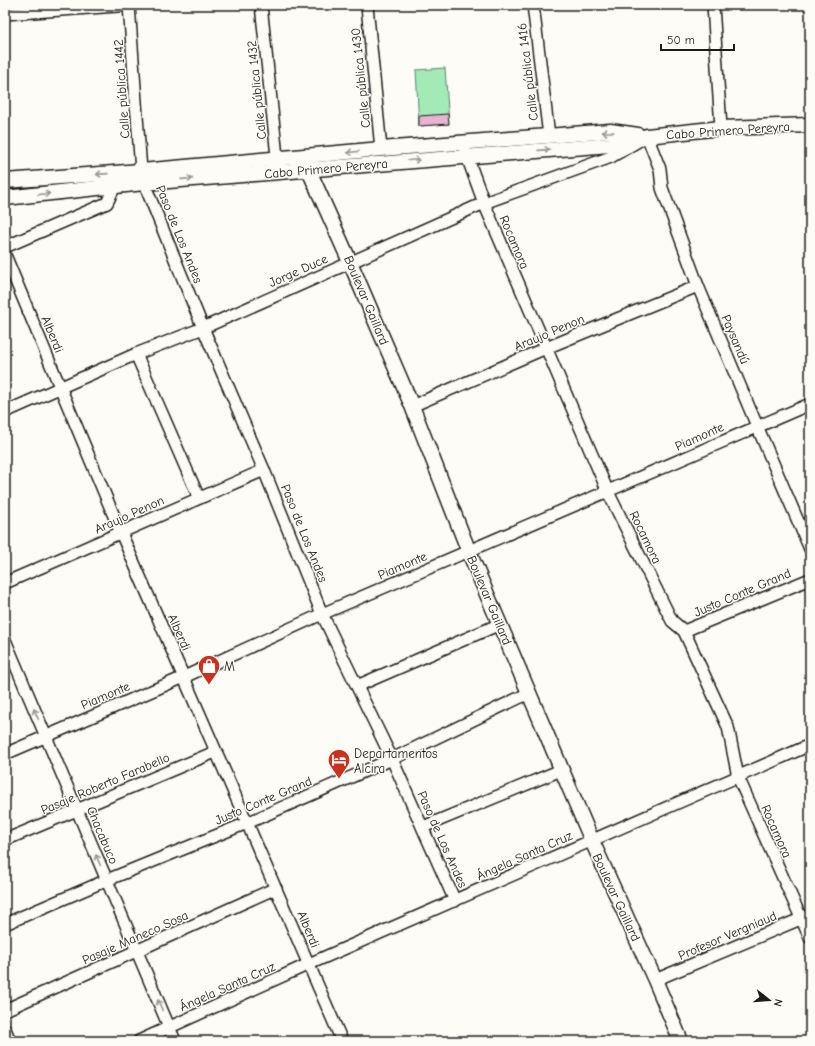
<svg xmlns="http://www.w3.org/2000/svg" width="815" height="1046" font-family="'Comic Neue',sans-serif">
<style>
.green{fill:#a3eab6;stroke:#608369}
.building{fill:#e8b4d1;stroke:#1c1c1c}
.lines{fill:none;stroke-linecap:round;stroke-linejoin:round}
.minor-casing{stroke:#1c1c1c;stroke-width:14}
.tertiary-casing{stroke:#1c1c1c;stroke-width:17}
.minor{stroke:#fdfcf7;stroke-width:11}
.tertiary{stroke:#fdfcf7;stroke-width:14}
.oneway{stroke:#989794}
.labels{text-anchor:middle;stroke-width:3;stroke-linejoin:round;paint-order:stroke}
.street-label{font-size:13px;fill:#1c1c1c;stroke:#fdfcf7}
.poi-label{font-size:13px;fill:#1c1c1c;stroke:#fdfcf7;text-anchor:start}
</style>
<rect width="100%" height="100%" fill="#fdfcf7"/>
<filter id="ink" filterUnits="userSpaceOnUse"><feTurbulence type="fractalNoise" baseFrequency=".025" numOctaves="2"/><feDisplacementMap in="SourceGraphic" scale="8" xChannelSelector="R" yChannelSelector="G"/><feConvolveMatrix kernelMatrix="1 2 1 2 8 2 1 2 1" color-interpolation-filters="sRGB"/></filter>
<g filter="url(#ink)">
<g class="green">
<path d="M445,68l4,56 -30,2 -3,-56z"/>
<path d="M133,177l1,5 -129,9v-5z"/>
</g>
<path class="building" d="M448,114l1,10 -30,2v-10z"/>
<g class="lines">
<g class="minor-casing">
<g id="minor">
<path d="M129,5l12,166 3,12 59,145 61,142 58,144 70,145 63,142"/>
<path d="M261,5l17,161"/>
<path d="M368,5l-1,1 14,143"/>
<path d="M533,5l16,131"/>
<path d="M713,5l8,123"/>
<path d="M5,14l127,-9"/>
<path d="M465,151l19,52 124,289 64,129 12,10 44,96 10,50 72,161"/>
<path d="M5,247l102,-44 8,-17"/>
<path d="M5,255l116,278 221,508"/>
<path d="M136,354l63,144"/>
<path d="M412,406l134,-58 152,-62"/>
<path d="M5,412l131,-58 67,-26 281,-125 127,-46 36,-21 13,33 2,19 36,98 59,140 53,123"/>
<path d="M5,583l259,-113"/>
<path d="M684,631l126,-52"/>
<path d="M5,640l170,401"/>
<path d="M357,686l143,-62"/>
<path d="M5,754l179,-77 138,-63 488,-210"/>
<path d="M423,827l138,-57"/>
<path d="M5,840l210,-88"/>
<path d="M5,924l102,-44 140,-57 145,-64 137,-66"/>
<path d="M655,980l155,-65"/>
<path d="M5,1010l271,-122"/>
<path d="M5,1029l5,12"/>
<path d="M139,1041l170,-77 501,-219"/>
</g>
</g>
<g class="tertiary-casing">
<g id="tertiary">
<path d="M303,157l47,105 62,144 57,146 123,289 63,139 26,61"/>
<path d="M5,181l136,-10 240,-22 229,-18 28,4"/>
<path d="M5,198l139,-15 466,-38 37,-9 74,-8 89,-3"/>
</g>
</g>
<use href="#minor" class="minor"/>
<use href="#tertiary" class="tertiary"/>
</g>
<defs><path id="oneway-shaft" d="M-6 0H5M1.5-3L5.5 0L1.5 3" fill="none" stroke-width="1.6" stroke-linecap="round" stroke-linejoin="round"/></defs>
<g class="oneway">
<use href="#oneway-shaft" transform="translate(608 132) rotate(180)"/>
<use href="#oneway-shaft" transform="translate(544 150) rotate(-4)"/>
<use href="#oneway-shaft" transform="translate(353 152) rotate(174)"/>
<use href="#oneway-shaft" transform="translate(414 160) rotate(-5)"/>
<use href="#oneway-shaft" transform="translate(102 174) rotate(176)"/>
<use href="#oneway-shaft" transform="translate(187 179) rotate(-4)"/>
<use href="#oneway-shaft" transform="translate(44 194) rotate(-6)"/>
<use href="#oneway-shaft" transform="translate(36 714) rotate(-113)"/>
<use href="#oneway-shaft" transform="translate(98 860) rotate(-113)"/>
<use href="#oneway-shaft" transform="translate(160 1005) rotate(-113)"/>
</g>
</g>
<defs>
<g id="shop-pin" transform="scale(1.15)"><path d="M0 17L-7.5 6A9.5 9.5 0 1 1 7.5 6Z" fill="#c8321e" stroke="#fdfcf7"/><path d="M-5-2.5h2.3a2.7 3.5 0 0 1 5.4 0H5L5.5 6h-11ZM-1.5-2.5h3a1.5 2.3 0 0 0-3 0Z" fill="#fff"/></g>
<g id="hotel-pin" transform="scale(1.15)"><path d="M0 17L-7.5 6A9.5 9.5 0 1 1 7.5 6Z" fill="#c8321e" stroke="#fdfcf7"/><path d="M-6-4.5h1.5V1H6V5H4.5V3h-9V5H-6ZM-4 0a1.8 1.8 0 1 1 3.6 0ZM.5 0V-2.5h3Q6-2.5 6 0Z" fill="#fff"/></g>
</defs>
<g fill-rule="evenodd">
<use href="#shop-pin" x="209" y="666"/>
<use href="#hotel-pin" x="339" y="760"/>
</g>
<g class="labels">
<g class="street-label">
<text transform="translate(527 72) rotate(-97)" y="5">Calle pública 1416</text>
<text transform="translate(360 78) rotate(-96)" y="5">Calle pública 1430</text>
<text transform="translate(121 89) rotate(-94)" y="5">Calle pública 1442</text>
<text transform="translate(256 90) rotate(-96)" y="5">Calle pública 1432</text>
<text transform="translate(728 130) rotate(-4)" y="5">Cabo Primero Pereyra</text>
<text transform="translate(326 168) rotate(-5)" y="5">Cabo Primero Pereyra</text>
<text transform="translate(180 234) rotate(68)" y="5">Paso de Los Andes</text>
<text transform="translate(515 242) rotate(67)" y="5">Rocamora</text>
<text transform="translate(298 270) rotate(-24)" y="5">Jorge Duce</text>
<text transform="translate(367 300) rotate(67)" y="5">Boulevar Gaillard</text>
<text transform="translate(549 332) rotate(-23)" y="5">Araujo Penon</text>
<text transform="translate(53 334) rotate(67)" y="5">Alberdi</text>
<text transform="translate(736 339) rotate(67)" y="5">Paysandú</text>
<text transform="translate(699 436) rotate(-24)" y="5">Piamonte</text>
<text transform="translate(129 514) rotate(-24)" y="5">Araujo Penon</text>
<text transform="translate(305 533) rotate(68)" y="5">Paso de Los Andes</text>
<text transform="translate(646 537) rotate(64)" y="5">Rocamora</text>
<text transform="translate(402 565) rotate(-23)" y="5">Piamonte</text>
<text transform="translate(742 592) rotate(-23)" y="5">Justo Conte Grand</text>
<text transform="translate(490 600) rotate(67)" y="5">Boulevar Gaillard</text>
<text transform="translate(180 632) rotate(66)" y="5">Alberdi</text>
<text transform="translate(105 695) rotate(-23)" y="5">Piamonte</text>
<text transform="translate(105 783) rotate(-23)" y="5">Pasaje Roberto Farabello</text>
<text transform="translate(263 800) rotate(-23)" y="5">Justo Conte Grand</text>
<text transform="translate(777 831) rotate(66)" y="5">Rocamora</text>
<text transform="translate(103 835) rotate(67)" y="5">Chacabuco</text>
<text transform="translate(443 839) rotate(66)" y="5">Paso de Los Andes</text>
<text transform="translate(524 855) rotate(-24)" y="5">Ángela Santa Cruz</text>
<text transform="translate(617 897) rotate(65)" y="5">Boulevar Gaillard</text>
<text transform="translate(309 929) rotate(67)" y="5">Alberdi</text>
<text transform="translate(727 935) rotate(-23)" y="5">Profesor Vergniaud</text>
<text transform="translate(135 937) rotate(-24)" y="5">Pasaje Maneco Sosa</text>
<text transform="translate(227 986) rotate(-24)" y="5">Ángela Santa Cruz</text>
</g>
<g class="poi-label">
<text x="224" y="671">M</text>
<text x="354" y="758">Departamentos<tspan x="354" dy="15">Alcira</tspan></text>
</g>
</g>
<rect width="815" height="1046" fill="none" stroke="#fdfcf7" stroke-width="20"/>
<rect x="10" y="10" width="795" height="1026" fill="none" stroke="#1c1c1c" stroke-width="1.5" filter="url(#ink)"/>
<g transform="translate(769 1000) rotate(107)" stroke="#fdfcf7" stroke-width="3" paint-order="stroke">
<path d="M0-3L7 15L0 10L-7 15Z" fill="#1c1c1c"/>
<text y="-6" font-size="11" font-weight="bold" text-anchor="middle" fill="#1c1c1c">N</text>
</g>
<path d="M661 44v6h73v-6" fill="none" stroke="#1c1c1c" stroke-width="2"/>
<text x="667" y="44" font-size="12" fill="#1c1c1c" stroke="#fdfcf7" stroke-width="3" paint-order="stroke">50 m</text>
</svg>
